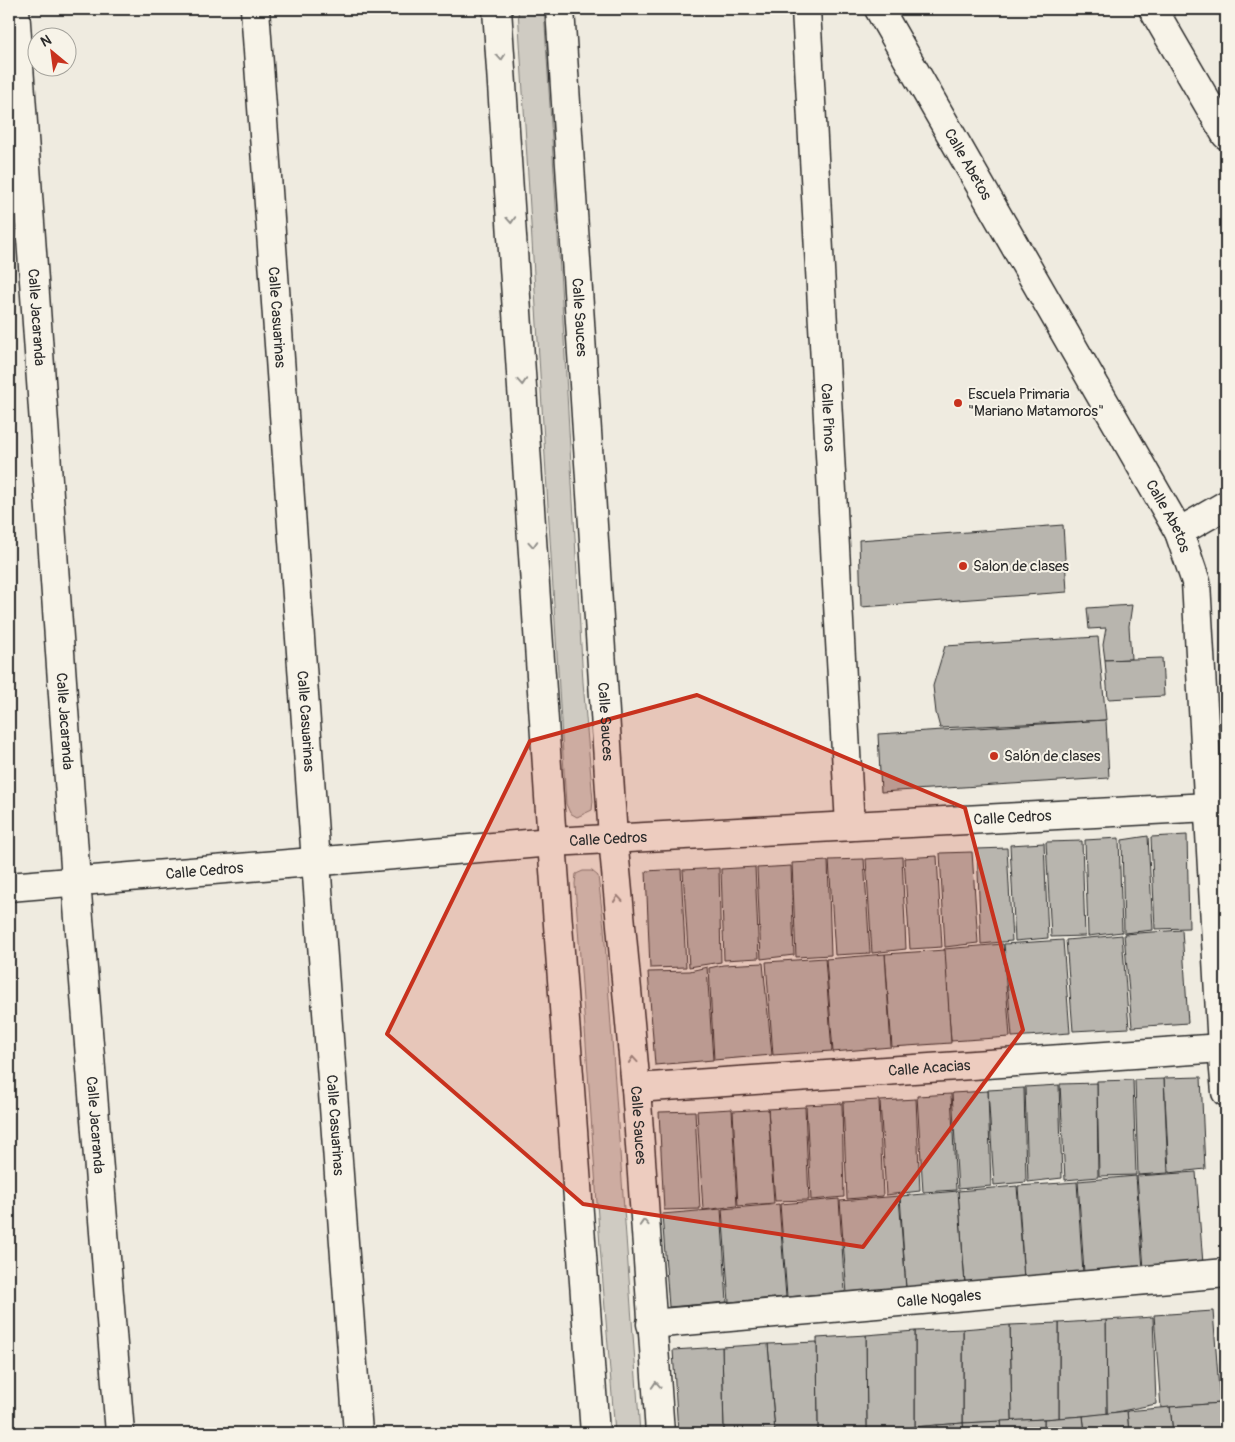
<svg xmlns="http://www.w3.org/2000/svg" width="1235" height="1442" font-family="Pangolin,sans-serif">
<style>
.green{fill:#cfcbc2;stroke:#7d7b76}
.building{fill:#b8b5ae;stroke:#2b2b2b}
.lines{fill:none;stroke-linecap:round;stroke-linejoin:round}
.minor-casing{stroke:#2b2b2b;stroke-width:31}
.minor{stroke:#f7f3e8;stroke-width:28}
.oneway{stroke:#918f8a}
.marked{fill:#c8321e;fill-opacity:0.2;stroke:#c8321e;stroke-width:4;stroke-linejoin:round}
.poi-dot{fill:#c8321e;stroke:#f7f3e8;stroke-width:2}
.labels{text-anchor:middle;stroke-width:4;stroke-linejoin:round;paint-order:stroke}
.street-label{font-size:15px;fill:#2b2b2b;stroke:#f7f3e8}
.poi-label{font-size:15px;fill:#2b2b2b;stroke:#f7f3e8;text-anchor:start}
</style>
<rect width="100%" height="100%" fill="#efebe0"/>
<filter id="ink" filterUnits="userSpaceOnUse"><feTurbulence type="fractalNoise" baseFrequency=".02" numOctaves="2"/><feDisplacementMap in="SourceGraphic" scale="10" xChannelSelector="R" yChannelSelector="G"/><feConvolveMatrix kernelMatrix="1 2 1 2 8 2 1 2 1" color-interpolation-filters="sRGB"/></filter>
<g filter="url(#ink)">
<g class="green">
<path d="M518,9h26l18,294 21,379 10,119 -1,9 -15,7 -7,-4 -4,-9z"/>
<path d="M583,871h9l6,5 6,52 36,505h-25l-15,-187 -25,-362 1,-10z"/>
</g>
<g class="building">
<path d="M1063,525l4,67 -206,15 -2,-67z"/>
<path d="M1132,605l-3,21 2,33 -26,1 -2,-15 3,-17 -17,1 -2,-21z"/>
<path d="M1098,637l8,83 -166,8 -4,-15 -3,-27 12,-40z"/>
<path d="M1162,658l2,38 -56,3 -3,-39z"/>
<path d="M1106,720l3,58 -228,14 -3,-58z"/>
<path d="M1187,835l2,93 -34,1 -4,-92z"/>
<path d="M1148,836l5,94 -29,3 -2,-93z"/>
<path d="M1119,838l3,94 -34,4 -3,-96z"/>
<path d="M1082,841l3,95 -34,1 -5,-95z"/>
<path d="M1044,843l4,95 -33,3 -5,-96z"/>
<path d="M1007,848l5,93 -31,3 -4,-95z"/>
<path d="M972,852l6,91 -33,4 -5,-94z"/>
<path d="M937,856l5,91 -32,2 -6,-91z"/>
<path d="M902,857l4,92 -34,4 -6,-94z"/>
<path d="M864,859l6,94 -35,2 -6,-95z"/>
<path d="M828,861l3,94 -35,2 -4,-94z"/>
<path d="M791,866l3,89 -33,4 -4,-91z"/>
<path d="M755,867l4,91 -35,2 -3,-91z"/>
<path d="M719,868l2,94 -32,5 -6,-97z"/>
<path d="M681,869l5,98 -36,1 -4,-97z"/>
<path d="M1182,930l6,93 -56,4 -8,-93z"/>
<path d="M1122,935l7,93 -56,3 -7,-91z"/>
<path d="M1063,940l7,93 -58,4 -8,-93z"/>
<path d="M1003,944l7,93 -59,4 -7,-92z"/>
<path d="M945,950l6,93 -59,4 -7,-93z"/>
<path d="M885,954l6,93 -58,5 -7,-93z"/>
<path d="M825,958l7,93 -59,4 -7,-93z"/>
<path d="M763,963l9,92 -58,5 -5,-92 14,-3z"/>
<path d="M707,967l6,93 -58,5 -7,-93 42,-1z"/>
<path d="M1201,1077l4,92 -36,4 -5,-95z"/>
<path d="M1164,1079l4,94 -30,2 -3,-95z"/>
<path d="M1133,1080l3,95 -37,1 -2,-95z"/>
<path d="M1097,1083l1,94 -33,3 -5,-96z"/>
<path d="M1059,1085l3,93 -34,4 -3,-95z"/>
<path d="M1024,1088l2,94 -32,3 -6,-95z"/>
<path d="M988,1091l3,95 -33,3 -6,-96z"/>
<path d="M951,1094l5,96 -33,2 -6,-96z"/>
<path d="M916,1099l4,92 -34,4 -6,-94z"/>
<path d="M879,1100l4,96 -36,3 -4,-97z"/>
<path d="M842,1103l2,94 -33,3 -5,-95z"/>
<path d="M805,1107l4,93 -34,1 -7,-92z"/>
<path d="M732,1109l5,97 -34,4 -6,-99z"/>
<path d="M768,1109l6,94 -36,3 -5,-95z"/>
<path d="M695,1111l5,98 -36,1 -5,-98z"/>
<path d="M1196,1172l7,92 -59,5 -7,-93z"/>
<path d="M1136,1176l7,93 -59,4 -6,-92z"/>
<path d="M1077,1182l6,92 -59,5 -6,-93z"/>
<path d="M1017,1186l7,93 -59,4 -7,-92z"/>
<path d="M958,1191l7,94 -59,4 -6,-93z"/>
<path d="M899,1196l7,93 -59,5 -7,-93z"/>
<path d="M839,1199l6,93 -58,5 -7,-93z"/>
<path d="M779,1204l7,93 -57,5 -7,-93z"/>
<path d="M721,1209l6,93 -58,5 -7,-93z"/>
<path d="M1213,1311l7,92 -59,5 -7,-93z"/>
<path d="M1153,1317l3,87 -49,10 -1,-94z"/>
<path d="M1106,1320l1,94 -48,4v-95z"/>
<path d="M1059,1323v95l-47,3 -2,-96z"/>
<path d="M1010,1325l2,96 -49,2v-94z"/>
<path d="M963,1329v94l-48,4v-96z"/>
<path d="M915,1331v96l-48,5 -1,-97z"/>
<path d="M866,1335l1,97 -10,1h-39l-1,-95z"/>
<path d="M817,1342l1,91h-43l-7,-89z"/>
<path d="M768,1344l7,89h-51l-2,-86z"/>
<path d="M722,1347l2,86h-46l-5,-83z"/>
<path d="M1220,1403l1,30h-48l-3,-26z"/>
<path d="M1170,1407l3,26h-44l-2,-22z"/>
<path d="M1127,1411l2,22h-44l-2,-17z"/>
<path d="M1083,1416l2,17h-41v-14z"/>
<path d="M1044,1419v14h-42l-1,-12z"/>
<path d="M1001,1421l1,12h-38l-1,-10z"/>
<path d="M963,1423l1,10h-27v-8z"/>
<path d="M937,1425v8h-55v-3z"/>
<path d="M882,1430v3h-25l10,-1z"/>
</g>
<g class="lines">
<g class="minor-casing">
<g id="minor">
<path id="s1" d="M15,9l61,872 44,552"/>
<path id="s2" d="M255,9l61,853 42,571"/>
<path d="M497,9l55,833 43,591"/>
<path id="s3" d="M560,9l53,829 23,250 24,345"/>
<path id="s4" d="M806,9l44,817"/>
<path id="s5" d="M879,9l300,523 17,50 26,466 4,44"/>
<path d="M1153,9l73,126"/>
<path d="M1179,532l47,-27"/>
<path id="s6" d="M9,887l543,-45 657,-35"/>
<path id="s7" d="M636,1088l586,-40"/>
<path id="s8" d="M651,1324l575,-51"/>
</g>
</g>
<use href="#minor" class="minor"/>
</g>
<defs><path id="oneway-chevron" d="M-2-3.5L2.5 0L-2 3.5" fill="none" stroke-width="1.6" stroke-linecap="round" stroke-linejoin="round" transform="scale(1.25)"/></defs>
<g class="oneway">
<use href="#oneway-chevron" transform="translate(501 57) rotate(86)"/>
<use href="#oneway-chevron" transform="translate(511 220) rotate(86)"/>
<use href="#oneway-chevron" transform="translate(522 382) rotate(86)"/>
<use href="#oneway-chevron" transform="translate(533 544) rotate(86)"/>
<use href="#oneway-chevron" transform="translate(618 899) rotate(-95)"/>
<use href="#oneway-chevron" transform="translate(633 1060) rotate(-95)"/>
<use href="#oneway-chevron" transform="translate(644 1223) rotate(-94)"/>
<use href="#oneway-chevron" transform="translate(656 1385) rotate(-94)"/>
</g>
</g>
<path class="marked" d="M697,695l268,113 58,222 -160,217 -280,-43 -196,-170 143,-293z"/>
<g class="poi-dot">
<circle cx="958" cy="403" r="5"/>
<circle cx="963" cy="566" r="5"/>
<circle cx="994" cy="756" r="5"/>
</g>
<g class="labels">
<g class="street-label">
<text dy="5" stroke="none"><textPath href="#s5" startOffset="179">Calle Abetos</textPath></text>
<text dy="5" stroke="none"><textPath href="#s1" startOffset="309">Calle Jacaranda</textPath></text>
<text dy="5" stroke="none"><textPath href="#s2" startOffset="309">Calle Casuarinas</textPath></text>
<text dy="5" stroke="none"><textPath href="#s3" startOffset="309">Calle Sauces</textPath></text>
<text dy="5" stroke="none"><textPath href="#s4" startOffset="409">Calle Pinos</textPath></text>
<text dy="5" stroke="none"><textPath href="#s5" startOffset="584">Calle Abetos</textPath></text>
<text dy="5" stroke="none"><textPath href="#s1" startOffset="714">Calle Jacaranda</textPath></text>
<text dy="5" stroke="none"><textPath href="#s2" startOffset="714">Calle Casuarinas</textPath></text>
<text dy="5" stroke="none"><textPath href="#s3" startOffset="714">Calle Sauces</textPath></text>
<text dy="5" stroke="none"><textPath href="#s6" startOffset="1006">Calle Cedros</textPath></text>
<text dy="5" stroke="none"><textPath href="#s6" startOffset="601">Calle Cedros</textPath></text>
<text dy="5" stroke="none"><textPath href="#s6" startOffset="196">Calle Cedros</textPath></text>
<text dy="5" stroke="none"><textPath href="#s7" startOffset="294">Calle Acacias</textPath></text>
<text dy="5" stroke="none"><textPath href="#s1" startOffset="1119">Calle Jacaranda</textPath></text>
<text dy="5" stroke="none"><textPath href="#s2" startOffset="1119">Calle Casuarinas</textPath></text>
<text dy="5" stroke="none"><textPath href="#s3" startOffset="1119">Calle Sauces</textPath></text>
<text dy="5" stroke="none"><textPath href="#s8" startOffset="289">Calle Nogales</textPath></text>
</g>
<g class="poi-label">
<text x="968" y="399">Escuela Primaria<tspan x="968" dy="17">"Mariano Matamoros"</tspan></text>
<text x="973" y="571">Salon de clases</text>
<text x="1004" y="761">Salón de clases</text>
</g>
</g>
<rect width="1235" height="1442" fill="none" stroke="#f7f3e8" stroke-width="30"/>
<rect x="15" y="15" width="1205" height="1412" fill="none" stroke="#2b2b2b" stroke-width="2" filter="url(#ink)"/>
<g transform="translate(52 52) rotate(331)"><circle r="24" fill="#f7f3e8" stroke="#a5a39c"/>
<path d="M0-4L9 19L0 12L-9 19Z" fill="#c8321e"/>
<text y="-8" font-size="14" font-weight="bold" text-anchor="middle" fill="#2b2b2b">N</text>
</g>
</svg>
